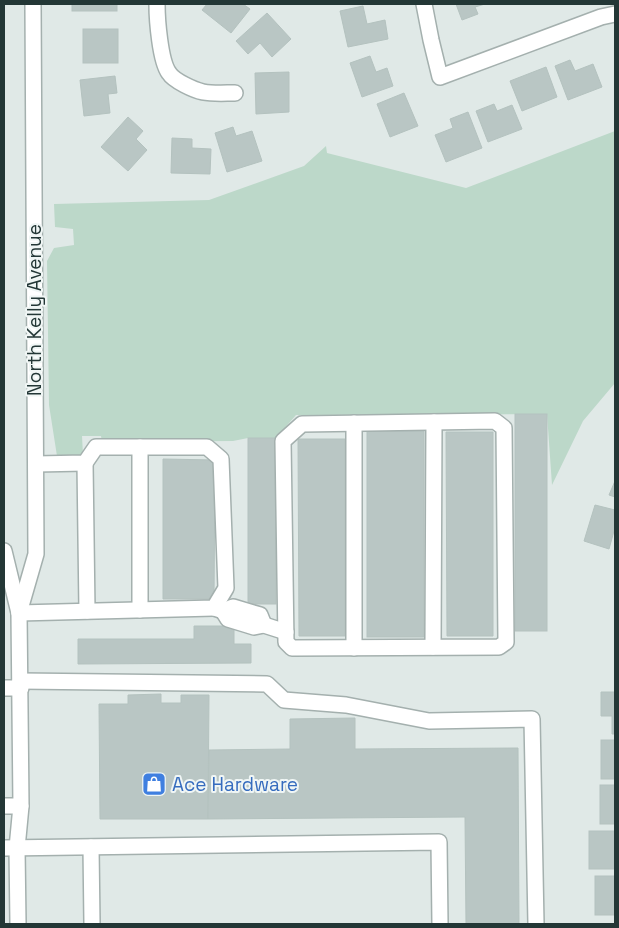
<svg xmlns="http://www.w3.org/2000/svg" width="619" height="928" font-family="'Space Grotesk',sans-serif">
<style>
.green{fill:#bcd8c9}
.building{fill:#b9c6c4;stroke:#b4c2bf}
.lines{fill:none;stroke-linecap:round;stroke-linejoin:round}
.minor-casing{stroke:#a4b0ae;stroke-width:18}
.minor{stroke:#fff;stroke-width:15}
.labels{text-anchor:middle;stroke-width:4;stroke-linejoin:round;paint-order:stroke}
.street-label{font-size:19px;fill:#233736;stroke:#f0f6f5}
.shop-label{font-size:19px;fill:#366cbe;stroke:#f0f6f5;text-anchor:start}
</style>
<rect width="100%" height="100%" fill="#e0e9e7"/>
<path class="green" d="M615,131v252l-32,38 -31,64 -5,-71 -251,1 -20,23h-28l-15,3 -131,1 -1,-6h-19l1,19 -10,2 -16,-1 -8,-51 -2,-144 7,-13 20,-3 -1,-16 -18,-2 -1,-23 155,-4 95,-34 22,-20 1,7 139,35z"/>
<g class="building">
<rect x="72" y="4" width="45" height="7"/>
<path d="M207,4h36l7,5 -19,24 -29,-23z"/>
<path d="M456,4h29l-10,3 3,7 -16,6z"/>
<path d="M363,6l4,18 18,-4 3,19 -40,8 -8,-36z"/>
<path d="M267,13l24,26 -19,18 -12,-14 -12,11 -12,-13z"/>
<rect x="83" y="29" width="35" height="34"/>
<path d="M370,56l6,16 11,-4 6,18 -31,11 -12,-34z"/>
<path d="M570,60l5,11 18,-7 9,23 -34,13 -13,-34z"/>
<path d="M546,67l11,30 -35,14 -12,-30z"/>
<path d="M289,72v40l-33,2 -1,-41z"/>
<path d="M115,76l2,17 -9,1 2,19 -26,3 -4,-36z"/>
<path d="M404,93l14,33 -28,11 -13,-33z"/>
<path d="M494,104l3,7 15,-6 10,24 -34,13 -12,-31z"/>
<path d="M468,112l14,36 -36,14 -11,-27 18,-7 -3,-9z"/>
<path d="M128,117l15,14 -7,8 11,11 -19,21 -27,-24z"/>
<path d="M233,127l3,9 16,-5 10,30 -35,11 -12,-39z"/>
<path d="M172,138l20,1v9l19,1 -1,25 -39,-1z"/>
<rect x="515" y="414" width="32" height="217"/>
<rect x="367" y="431" width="57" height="206"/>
<path d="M446,432h47v204h-46z"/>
<rect x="248" y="438" width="28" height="166"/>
<path d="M298,439h47v197h-46z"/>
<path d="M163,459l52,1 -1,139h-51z"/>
<path d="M615,481v16l-6,-2z"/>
<path d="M595,505l20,5v22l-1,-1 -5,18 -25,-8z"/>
<path d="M194,626h40v18h17v19l-173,1v-25h116z"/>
<path d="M601,692h14v42h-3v-18h-11z"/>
<path d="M161,694v9h20v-8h28l-1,124h-108l-1,-115h29v-9z"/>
<path d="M355,718v31l163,-1 1,176h-53l-1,-107 -257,2 1,-69 81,-1v-30z"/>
<rect x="601" y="740" width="14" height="39"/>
<rect x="600" y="785" width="15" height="39"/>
<rect x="589" y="831" width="26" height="38"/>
<rect x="595" y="876" width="20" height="39"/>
</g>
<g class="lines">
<g class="minor-casing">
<g id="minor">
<path d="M157,4c0,15 3,57 12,69 5,8 25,17 34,19 10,2 22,1 32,1"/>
<path d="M424,4l7,36 9,37 161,-60 14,-3"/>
<path d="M495,421l9,7 2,214 -7,5 -207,1 -6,-6 -3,-201 19,-17z"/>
<path d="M354,423v225"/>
<path d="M140,447v163"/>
<path d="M85,463l2,148"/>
<path d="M4,551l15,62 2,193 -4,42 1,76"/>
<path d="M214,608l9,3 10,-4 27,8 4,10"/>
<path d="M223,611l5,8 26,8 10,-2 22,7"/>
<path d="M19,613l17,-59 -3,-550"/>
<path d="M19,613l195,-5 12,-20 -5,-129 -14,-12h-111l-11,16 -49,1"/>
<path d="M433,647l1,-225"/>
<path d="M20,681l247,3 17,16 62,5 83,16 103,-2 4,205"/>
<path d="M4,688h17"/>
<path d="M4,806h17"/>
<path d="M91,847l1,77"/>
<path d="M4,848l435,-6 1,82"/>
</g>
</g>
<use href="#minor" class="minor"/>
</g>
<defs>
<g id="shop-square" transform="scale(1.25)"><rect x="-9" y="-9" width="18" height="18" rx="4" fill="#3f7fe0" stroke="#f0f6f5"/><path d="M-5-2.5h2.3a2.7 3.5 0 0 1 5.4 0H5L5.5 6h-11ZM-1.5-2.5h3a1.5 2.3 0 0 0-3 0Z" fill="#fff"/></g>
</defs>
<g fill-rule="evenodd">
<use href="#shop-square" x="154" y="784"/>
</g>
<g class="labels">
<g class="street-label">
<text transform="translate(34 310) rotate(-90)" y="7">North Kelly Avenue</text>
</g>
<g class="shop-label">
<text x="172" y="791">Ace Hardware</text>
</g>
</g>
<rect width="619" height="928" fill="none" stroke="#233736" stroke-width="10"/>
</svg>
